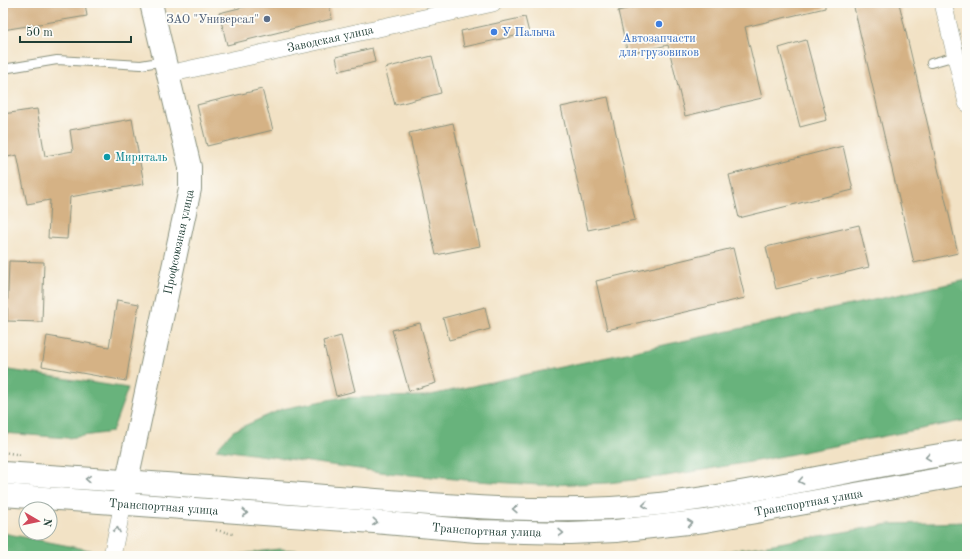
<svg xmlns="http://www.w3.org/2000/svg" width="970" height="559" font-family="'Old Standard TT',serif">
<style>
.forest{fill:#68b37c;stroke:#447858}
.building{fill:#d5b285}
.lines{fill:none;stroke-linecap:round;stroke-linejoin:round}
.lane-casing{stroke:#88907c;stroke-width:10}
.street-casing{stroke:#88907c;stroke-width:18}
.secondary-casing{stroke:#88907c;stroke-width:24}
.path{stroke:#88907c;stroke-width:2.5;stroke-dasharray:1 3;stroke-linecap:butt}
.lane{stroke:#fff;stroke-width:8}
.street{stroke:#fff;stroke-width:17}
.secondary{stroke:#fff;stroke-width:22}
.oneway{stroke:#8f9e9a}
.service-dot{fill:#5c6f8a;stroke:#fdfcf7;stroke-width:1.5}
.shop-dot{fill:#3f7fe0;stroke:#fdfcf7;stroke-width:1.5}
.culture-dot{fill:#0f9aa8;stroke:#fdfcf7;stroke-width:1.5}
.labels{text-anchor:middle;stroke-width:3.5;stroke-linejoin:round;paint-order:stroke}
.service-label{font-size:12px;fill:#4e5e75;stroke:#fdfcf7;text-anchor:end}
.shop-label{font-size:12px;fill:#366cbe;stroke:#fdfcf7;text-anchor:start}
.street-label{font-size:12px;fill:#1f3d34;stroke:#fdfcf7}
.culture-label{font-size:12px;fill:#0d838f;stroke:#fdfcf7;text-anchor:start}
</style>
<rect width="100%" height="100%" fill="#fdfcf7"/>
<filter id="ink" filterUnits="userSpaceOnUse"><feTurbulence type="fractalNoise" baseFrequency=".025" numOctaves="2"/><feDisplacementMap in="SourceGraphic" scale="8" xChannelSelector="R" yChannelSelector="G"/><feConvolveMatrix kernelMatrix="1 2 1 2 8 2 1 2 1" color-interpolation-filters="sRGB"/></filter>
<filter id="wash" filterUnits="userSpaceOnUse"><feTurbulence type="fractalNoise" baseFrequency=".012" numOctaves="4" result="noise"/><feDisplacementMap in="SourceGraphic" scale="16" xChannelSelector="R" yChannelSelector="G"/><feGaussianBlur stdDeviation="0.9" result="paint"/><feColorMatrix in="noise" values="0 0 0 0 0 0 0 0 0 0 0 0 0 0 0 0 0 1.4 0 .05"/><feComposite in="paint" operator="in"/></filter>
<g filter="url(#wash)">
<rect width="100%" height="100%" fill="#f2e2c5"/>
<g class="forest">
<path d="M967,280v140l-205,40 -96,16 -58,7 -68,2 -63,-4 -89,-8 -172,-24 17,-18 49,-22 56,-11 88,-2z"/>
<path d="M3,369l125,19 -16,44 -44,6 -65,-5z"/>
<path d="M967,522v34h-276l65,-9 134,-23z"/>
<path d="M3,533l97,19 -1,4h-96z"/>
<path d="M279,549l97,7h-149z"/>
</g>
<g id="blocks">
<g class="building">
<path d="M3,3h82l2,13 -84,14z"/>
<path d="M260,3h69l3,16 -105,26 -8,-32z"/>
<path d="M651,3h174v5l-80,19 17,71 -77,18 -17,-71 -40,9 -10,-43z"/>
<path d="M853,3h46l59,250 -44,10z"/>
<path d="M525,17l4,16 -65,14 -3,-16z"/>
<path d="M806,40l21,80 -27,7 -21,-79z"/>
<path d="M372,48l3,14 -36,9 -3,-14z"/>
<path d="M432,56l9,37 -46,12 -10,-37z"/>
<path d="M262,89l11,41 -66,16 -10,-41z"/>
<path d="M608,97l27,123 -47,10 -27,-123z"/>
<path d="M37,109l8,47 28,-5 -3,-21 62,-11 12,65 -74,13 -3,42 -19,-1 2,-38 -23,4 -10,-49 -14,3v-44z"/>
<path d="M453,123l27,123 -44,9 -27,-122z"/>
<path d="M843,146l10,44 -114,28 -10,-43z"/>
<path d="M859,225l10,42 -93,22 -10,-42z"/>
<path d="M733,248l12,50 -138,32 -11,-49z"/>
<path d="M9,261l35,1 -2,60 -35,-1z"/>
<path d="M117,300l22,4 -13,77 -84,-15 5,-30 62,11z"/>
<path d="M485,307l5,22 -41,11 -6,-22z"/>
<path d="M420,323l16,60 -27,8 -17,-61z"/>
<path d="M341,336l14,55 -19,5 -13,-55z"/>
</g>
</g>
</g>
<g filter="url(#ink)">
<use href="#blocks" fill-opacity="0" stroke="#88907c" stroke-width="1"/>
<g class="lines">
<g class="lane-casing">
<g id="lane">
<path d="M931,63l25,-7"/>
<path d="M3,69l54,-9 84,5 24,-4"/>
</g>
</g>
<g class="street-casing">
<g id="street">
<path d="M943,3l24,100"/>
<path id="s1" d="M168,74l325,-71"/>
<path d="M112,556l11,-53"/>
</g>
</g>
<g class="secondary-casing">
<g id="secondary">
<path d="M3,473c107,7 214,14 321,23 96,7 191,17 287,12 120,-7 237,-40 356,-57"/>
<path id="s2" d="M124,494l66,-305v-22l-39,-164"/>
<path id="s3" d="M3,495l371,27 103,9 92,2 47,-2 89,-10 262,-47"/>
</g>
</g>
<g class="path">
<path d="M3,452l19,3"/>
<path d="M216,530l17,4"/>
</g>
<use href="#lane" class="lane"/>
<use href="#street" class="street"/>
<use href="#secondary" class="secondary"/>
</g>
<defs><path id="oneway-chevron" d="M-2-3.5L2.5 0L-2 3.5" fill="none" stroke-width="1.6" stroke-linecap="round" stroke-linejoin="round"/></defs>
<g class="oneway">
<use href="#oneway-chevron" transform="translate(928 457) rotate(172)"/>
<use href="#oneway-chevron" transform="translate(88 479) rotate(-176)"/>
<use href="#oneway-chevron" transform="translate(801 481) rotate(169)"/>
<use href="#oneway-chevron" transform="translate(645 505) rotate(175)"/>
<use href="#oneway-chevron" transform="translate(515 509) rotate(-178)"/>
<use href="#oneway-chevron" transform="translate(245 513) rotate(4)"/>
<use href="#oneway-chevron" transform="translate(375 522) rotate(5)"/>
<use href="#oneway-chevron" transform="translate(690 523) rotate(-8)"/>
<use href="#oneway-chevron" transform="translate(117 530) rotate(-79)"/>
<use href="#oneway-chevron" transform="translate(561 533) rotate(1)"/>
</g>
</g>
<circle class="service-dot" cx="267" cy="19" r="4"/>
<g class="shop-dot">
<circle cx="659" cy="24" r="4"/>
<circle cx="494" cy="32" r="4"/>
</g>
<circle class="culture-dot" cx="107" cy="157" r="4"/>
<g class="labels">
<g class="service-label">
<text x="259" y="23">ЗАО "Универсал"</text>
</g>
<g class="shop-label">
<text x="502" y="36">У Палыча</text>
<text x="659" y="42" text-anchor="middle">Автозапчасти<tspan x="659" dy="14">для грузовиков</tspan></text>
</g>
<g class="street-label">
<text dy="4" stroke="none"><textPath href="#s1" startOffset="166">Заводская улица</textPath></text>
<text dy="4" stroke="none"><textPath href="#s2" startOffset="258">Профсоюзная улица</textPath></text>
<text dy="4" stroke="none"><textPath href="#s3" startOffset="809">Транспортная улица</textPath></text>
<text dy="4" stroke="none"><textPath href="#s3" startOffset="161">Транспортная улица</textPath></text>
<text dy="4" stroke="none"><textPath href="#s3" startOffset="485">Транспортная улица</textPath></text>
</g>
<g class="culture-label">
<text x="115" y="161">Мириталь</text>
</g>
</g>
<rect width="970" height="559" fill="none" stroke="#fdfcf7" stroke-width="16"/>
<g transform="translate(38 521) rotate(99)"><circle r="19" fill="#fdfcf7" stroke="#a4b0a9"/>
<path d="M0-3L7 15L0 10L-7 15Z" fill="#d1495b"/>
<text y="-6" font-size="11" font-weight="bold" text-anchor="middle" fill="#1f3d34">N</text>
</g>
<path d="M20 36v6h111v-6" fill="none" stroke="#1f3d34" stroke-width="2"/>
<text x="26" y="36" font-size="12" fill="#1f3d34" stroke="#fdfcf7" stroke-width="3" paint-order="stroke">50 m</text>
</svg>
